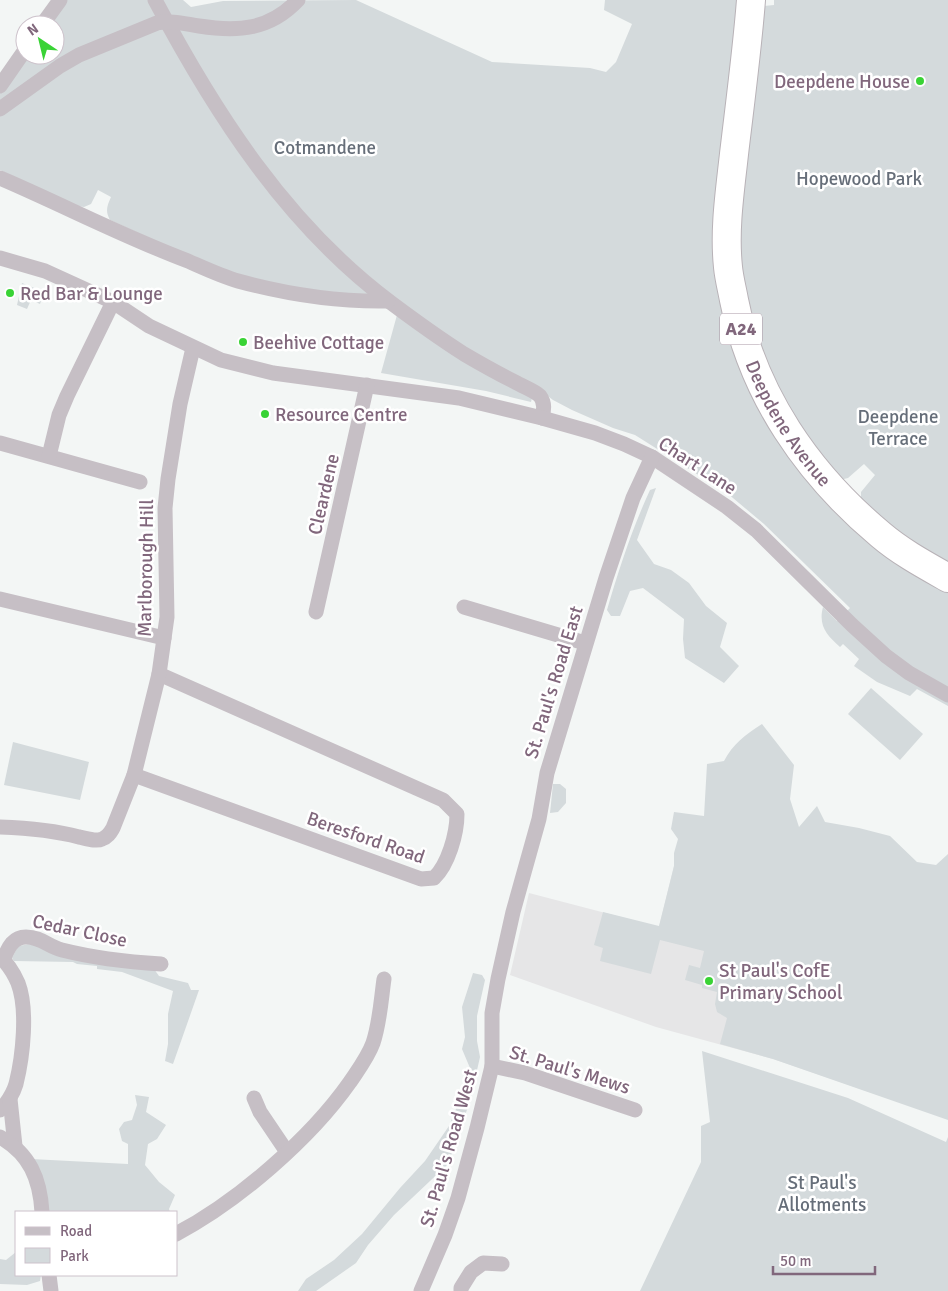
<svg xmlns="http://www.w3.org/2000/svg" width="948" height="1291" font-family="Signika,sans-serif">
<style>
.built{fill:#e6e6e7}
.green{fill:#d4dadc}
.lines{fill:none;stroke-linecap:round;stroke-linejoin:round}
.highway-casing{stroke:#b8b2b7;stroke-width:30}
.street{stroke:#c6bfc5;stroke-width:15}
.highway{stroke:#fff;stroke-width:28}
.poi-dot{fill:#39d335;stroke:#fff;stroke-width:2}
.labels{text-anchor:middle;stroke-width:5;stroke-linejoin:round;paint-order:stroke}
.shield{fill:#fff;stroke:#a795a3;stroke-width:1}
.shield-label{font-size:18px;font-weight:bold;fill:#81677c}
.poi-label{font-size:19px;fill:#81677c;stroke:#fff;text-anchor:start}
.park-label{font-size:19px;fill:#666e79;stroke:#fff}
.street-label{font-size:19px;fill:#81677c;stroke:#fff}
</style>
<rect width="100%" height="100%" fill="#f3f6f5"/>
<path class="built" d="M674,866l207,230 -108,-37 -117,-32 -146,-52 19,-82 130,34z"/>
<g class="green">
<path d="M66,0h117l8,7 32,-6 133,-1 136,62 98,6 16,4 10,-10 16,-38 -28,-14 1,-10h138l-23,214 54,207 174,166v119l-31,-17 -7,7 -33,-14 -23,-16 5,-7 -16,-15 -3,3c-13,-12 -22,-21 -17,-40l14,14 13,-13 -86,-84 -37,-31 -92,-58 -22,-7 -41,-18 -19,-10 -13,-10 -8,8 -1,4 -45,-11 -105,-18 16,-58 -8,-7 -108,-20 -64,-19 -107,-49c-5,-9 -3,-14 1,-23l-13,-7 -7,14 -7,3 -7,-1 -77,-36v-78l26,-37h29v-30h-7z"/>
<path d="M774,0h174v568l-8,-3 -79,-62v-11l14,-17 -11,-11 -16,14 -8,2 -23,-29 -45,-70 -30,-92 -3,-73 25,-210 10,-1z"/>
<path d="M22,283l22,9 -4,12 -9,-4 -4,9 -10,-4z"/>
<path d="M656,488l-19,52 17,24 17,6 18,13 17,23 21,17 -7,24 19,19 -15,17 -39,-25 -2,-19 1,-20 -41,-31 -13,3 -10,25h-9l-4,-6c12,-41 25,-81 43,-120z"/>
<path d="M871,688l52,46 -23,26 -52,-46z"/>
<path d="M762,724l32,41 -4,34 9,28 18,-21 8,16 34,6 31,8 27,26 19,3 12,-11v266l-175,-61 -53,-15 7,-26 -10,-6 -2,-8 2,-12 -15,-4v-3l-17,-5 4,-15 11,3 4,-17 -44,-11 -9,34 -51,-13 3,-13 -9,-3 9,-33 56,14 15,-60v-13l4,-14 -7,-10 3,-17 30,4 3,-52 17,-3c9,-17 21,-26 38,-37z"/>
<path d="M13,742l76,20 -9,38 -76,-15z"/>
<path d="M553,784h7l6,5v14l-8,9 -8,1z"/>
<path d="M31,944l123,25 5,7 29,7 3,7h8l-26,74 -8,-3 3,-17v-30l5,-23 -51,-19 -25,-3v-3l-20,-2 -4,-2 -59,-1 -2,-3 6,-12z"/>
<path d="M473,973l9,2 3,5 -8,36v25l3,16 -10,44 -22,63 -54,51 -26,30 -12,18 -40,28h-18l8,-12 28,-19 28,-26 38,-46 25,-27 24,-35 16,-39 5,-19 -8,-19 3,-12 -3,-30z"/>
<path d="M702,1051l146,47 98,44 2,-5v154h-308l61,-129v-36l9,-4z"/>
<path d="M135,1095l14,2 -3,15 20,13 -9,14 -9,5 -3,21 14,17 16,13 -6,14 1,3h-122l-17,-53 97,5v-20l-6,-3 -3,-12 5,-7 8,-2 5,-15z"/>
<path d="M16,1252v23h25l-1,6 -13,4 -27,-1v-25l6,1z"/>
</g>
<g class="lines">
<g class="highway-casing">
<g id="highway">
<path id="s1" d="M751,0c-4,51 -11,103 -17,154 -4,37 -10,75 -6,113 1,11 4,22 6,33 19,95 74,174 147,235 20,17 44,30 67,43"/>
</g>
</g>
<g class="street">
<path d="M155,0c60,113 131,224 235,302 24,18 49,36 74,52 17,10 35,20 53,29 7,4 18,8 23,13 5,7 4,14 2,22"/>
<path d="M42,25l18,-25"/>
<path d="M0,86l25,-36"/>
<path d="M0,109l60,-43 19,-11 78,-32c14,-3 28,1 42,3 39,6 71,4 99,-26"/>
<path d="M0,178c63,27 124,59 188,83 16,7 33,15 50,20 48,13 101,21 150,20"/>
<path d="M0,258l45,13 68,31 36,24 72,34 52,13 186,25 83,20 53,15 29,11 28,13 75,50 29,23 96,95 34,31 23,17 39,22"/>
<path d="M0,443l140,39"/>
<path d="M49,456l10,-41 8,-19 46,-94"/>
<path d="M0,599l164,39"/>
<path d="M464,607l121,36"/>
<path d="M316,612l51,-227"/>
<path d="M134,775l287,104 13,-1c14,-13 23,-44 23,-64l-14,-14 -284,-126"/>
<path d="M0,827c27,1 53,3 79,10 6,1 17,5 23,2 6,-2 8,-6 11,-11l21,-53 25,-101 8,-57 -2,-109 3,-29 12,-75 13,-56"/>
<path d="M0,957c7,6 14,17 18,26 10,26 5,73 -2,101 -3,10 -9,19 -16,26"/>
<path d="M3,960c5,-11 9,-23 23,-23 15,0 23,10 36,13 32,8 66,12 99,14"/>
<path d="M492,1066l33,7 110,37"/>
<path d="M254,1098l6,14 27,40"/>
<path d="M10,1099l5,47"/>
<path d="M0,1137c30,17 40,42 42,75"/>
<path d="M176,1234c61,-32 134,-95 174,-152 8,-12 18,-25 23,-39 7,-21 8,-43 11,-64"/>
<path d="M49,1275l2,16"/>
<path d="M421,1291l24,-56 13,-37 19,-70 15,-62v-53l6,-34 15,-67 26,-93 8,-46 59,-195 27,-80 19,-41"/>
<path d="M461,1291v-3l10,-16 12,-9 19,1"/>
</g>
<use href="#highway" class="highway"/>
</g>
<g class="poi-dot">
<circle cx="920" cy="81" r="5"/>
<circle cx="10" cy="293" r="5"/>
<circle cx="243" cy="342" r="5"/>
<circle cx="265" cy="414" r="5"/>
<circle cx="709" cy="981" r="5"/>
</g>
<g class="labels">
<rect class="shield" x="720" y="313.5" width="42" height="31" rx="4"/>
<g class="shield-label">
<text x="741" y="335">A24</text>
</g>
<g class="poi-label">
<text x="910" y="88" text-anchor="end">Deepdene House</text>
<text x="20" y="300">Red Bar &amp; Lounge</text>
<text x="253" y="349">Beehive Cottage</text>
<text x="275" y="421">Resource Centre</text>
<text x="719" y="977">St Paul's CofE<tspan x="719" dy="22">Primary School</tspan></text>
</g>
<g class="park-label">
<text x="325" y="154">Cotmandene</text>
<text x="859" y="185">Hopewood Park</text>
<text x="898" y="423">Deepdene<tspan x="898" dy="22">Terrace</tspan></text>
<text x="822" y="1189">St Paul's<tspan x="822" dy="22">Allotments</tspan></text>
</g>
<g class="street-label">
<text dy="7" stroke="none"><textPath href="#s1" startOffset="438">Deepdene Avenue</textPath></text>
<text transform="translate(698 465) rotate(33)" y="7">Chart Lane</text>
<text transform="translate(323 494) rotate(-77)" y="7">Cleardene</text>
<text transform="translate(145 568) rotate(-89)" y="7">Marlborough Hill</text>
<text transform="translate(553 682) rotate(-73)" y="7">St. Paul's Road East</text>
<text transform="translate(366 837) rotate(19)" y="7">Beresford Road</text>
<text transform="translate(80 930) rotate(12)" y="7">Cedar Close</text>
<text transform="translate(570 1069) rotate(17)" y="7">St. Paul's Mews</text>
<text transform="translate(448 1148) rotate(-74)" y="7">St. Paul's Road West</text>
</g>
</g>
<rect x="15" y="1211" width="162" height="65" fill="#ffffff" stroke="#cdc2cb"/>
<rect x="25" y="1227" width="25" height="8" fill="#c6bfc5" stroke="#cdc2cb"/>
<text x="60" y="1236" font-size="15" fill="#81677c">Road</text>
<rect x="25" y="1248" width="25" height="15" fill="#d4dadc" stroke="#cdc2cb"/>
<text x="60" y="1261" font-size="15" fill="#81677c">Park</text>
<g transform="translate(40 40) rotate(325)"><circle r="24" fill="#ffffff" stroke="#cdc2cb"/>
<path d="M0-4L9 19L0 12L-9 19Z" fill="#39d335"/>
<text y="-8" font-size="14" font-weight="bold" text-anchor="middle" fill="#81677c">N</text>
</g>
<path d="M773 1266v8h102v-8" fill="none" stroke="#81677c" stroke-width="2.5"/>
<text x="780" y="1266" font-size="15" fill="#81677c" stroke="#ffffff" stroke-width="4" paint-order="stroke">50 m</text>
</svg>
